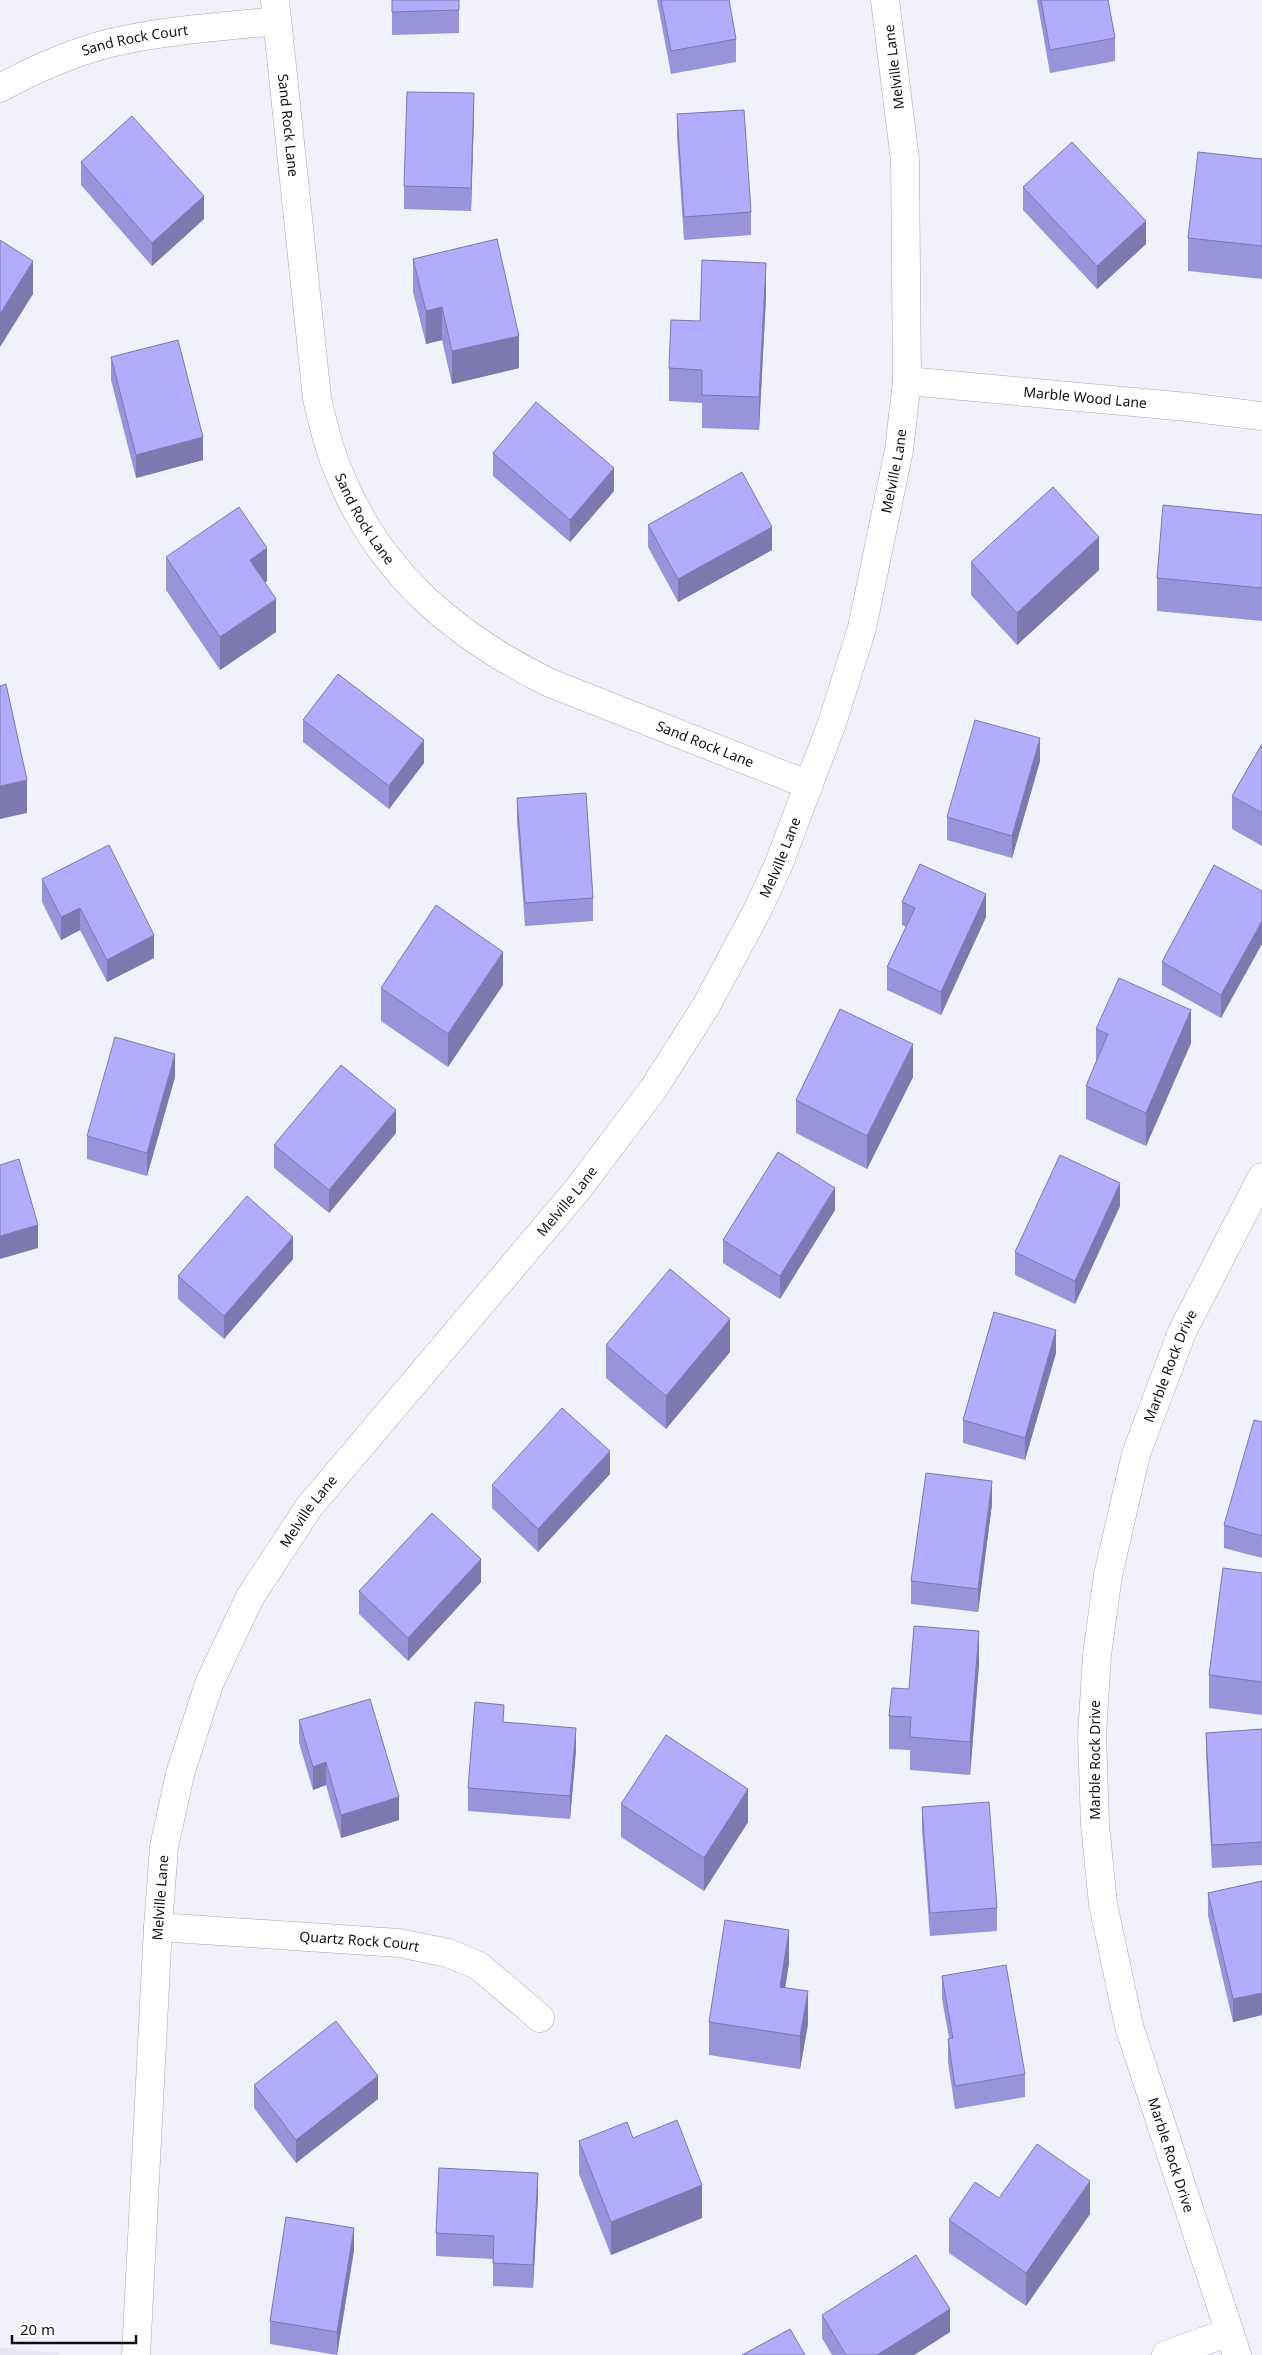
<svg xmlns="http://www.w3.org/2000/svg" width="1262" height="2355" font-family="'Noto Sans',sans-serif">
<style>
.built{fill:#e5e5f7}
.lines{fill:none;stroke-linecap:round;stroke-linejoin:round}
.minor-casing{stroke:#a8a8b2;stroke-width:29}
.minor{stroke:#fff;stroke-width:28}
.wall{fill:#9894d9}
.shaded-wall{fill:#7c78b0}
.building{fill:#b1acfc;stroke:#7c78b0}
.labels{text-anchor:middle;stroke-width:4.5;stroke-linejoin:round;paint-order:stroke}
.street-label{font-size:14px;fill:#111115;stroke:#fff}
</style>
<rect width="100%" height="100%" fill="#f1f1fb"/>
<path class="built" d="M0,2348l59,5v2h-59z"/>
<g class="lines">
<g class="minor-casing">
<g id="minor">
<path id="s1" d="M275,0l42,398c6,26 12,52 23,77 40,99 116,162 210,208l259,102"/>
<path id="s2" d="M0,88c35,-19 71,-35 110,-45 54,-13 111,-16 166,-22"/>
<path id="s3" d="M907,381l280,26 75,9"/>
<path id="s4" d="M158,1927l241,16 49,10 31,13 61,52"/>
<path id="s5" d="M136,2355l22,-428 6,-80 16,-73 29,-90 41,-87 59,-90 269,-318 76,-101 52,-82 52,-97 20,-43 54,-143 30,-95 37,-178 8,-69 -2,-221 -20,-160"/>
<path d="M1166,2355l63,-23"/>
<path id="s6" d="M1237,2355l-108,-329 -26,-122 -8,-80 -3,-88 5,-81 11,-80 28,-121 46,-122 80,-155"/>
</g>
</g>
<use href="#minor" class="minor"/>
</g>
<g class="wall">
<path d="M392,0h67v33l-67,2z"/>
<path d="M657,0h72l7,39v23l-65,12z"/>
<path d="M1037,0h71l7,38v23l-65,12z"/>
<path d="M677,114l74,98v23l-67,5 -7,-103z"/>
<path d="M474,116l-3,95 -67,-2v-23z"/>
<path d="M1262,159v120l-74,-8v-33z"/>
<path d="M81,162l123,57 -52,47 -71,-81z"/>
<path d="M1023,187l123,57 -49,45 -74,-79z"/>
<path d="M413,259l106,109 -67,16 -10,-44 -16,4 -13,-52z"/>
<path d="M766,296l-7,134 -57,-2v-25l-33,-2v-33z"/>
<path d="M111,357l92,103 -67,18 -25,-98z"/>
<path d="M493,453l121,38 -44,51 -77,-66z"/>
<path d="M1262,515v106l-105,-10v-33z"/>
<path d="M648,525l124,25 -94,52 -30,-55z"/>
<path d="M166,557l101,24 -2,1 11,50 -56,38 -54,-80z"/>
<path d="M971,562l128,8 -82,75 -46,-50z"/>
<path d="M303,720l121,43 -35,46 -86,-67z"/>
<path d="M1262,744v102l-30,-17v-33z"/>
<path d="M1040,761l-28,97 -65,-18v-23z"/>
<path d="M517,798l76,100v23l-68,5 -8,-105z"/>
<path d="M42,879l112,79 -47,24 -27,-52 -19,10 -19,-38z"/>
<path d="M1262,891l-41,127 -59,-33v-23z"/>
<path d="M902,902l84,15 -45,98 -54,-25v-23l19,-40 -4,-2z"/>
<path d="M503,985l-55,82 -67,-46v-33z"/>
<path d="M1096,1029l95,14 -45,103 -60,-27v-33l10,-25z"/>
<path d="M175,1077l-28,99 -60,-17v-23z"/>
<path d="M913,1077l-46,92 -71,-36v-33z"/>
<path d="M396,1133l-67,80 -55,-45v-23z"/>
<path d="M1120,1206l-45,98 -60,-29v-23z"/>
<path d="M835,1210l-55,89 -57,-36v-23z"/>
<path d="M293,1259l-69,80 -46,-40v-23z"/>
<path d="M606,1345l124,7 -64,77 -60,-51z"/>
<path d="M1056,1353l-31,107 -62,-17v-23z"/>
<path d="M1262,1422v136l-38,-10v-23z"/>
<path d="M610,1474l-72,78 -46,-44v-23z"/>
<path d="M992,1504l-14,108 -67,-8v-23z"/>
<path d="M1262,1573v142l-53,-7v-33z"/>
<path d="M481,1582l-73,79 -49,-47v-23z"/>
<path d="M979,1664l-9,111 -60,-5v-20l-21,-1v-33l20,-27z"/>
<path d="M299,1720l100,100 -58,18 -15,-53 -13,5 -14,-47z"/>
<path d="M504,1722l72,28 -6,69 -102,-8v-23z"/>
<path d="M1262,1729v136l-50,3 -6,-113v-22z"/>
<path d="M621,1804l127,18 -44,69 -83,-54z"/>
<path d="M922,1807l75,101v23l-67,5 -8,-106z"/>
<path d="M1262,1881v134l-29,7 -25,-106v-23z"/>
<path d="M789,1963l-4,25 23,36 -8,45 -91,-14v-33z"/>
<path d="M942,1976l83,98v23l-70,12 -7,-47v-23l1,-1 -7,-39z"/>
<path d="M254,2085l124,14 -82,64 -42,-55z"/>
<path d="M633,2138l69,80 -91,37 -32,-81v-33z"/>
<path d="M538,2195l-5,93 -40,-2v-27l-57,-3v-23z"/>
<path d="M999,2198l91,16 -64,92 -77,-53v-33z"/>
<path d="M354,2250l-17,105 -67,-11v-23z"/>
<path d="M822,2315l128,17 -36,23h-82l-10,-17z"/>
</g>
<g class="shaded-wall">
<path d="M474,93v23l-3,95v-23z"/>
<path d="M204,196v23l-52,47v-23z"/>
<path d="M1146,221v23l-49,45v-23z"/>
<path d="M33,261v33l-33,53v-33z"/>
<path d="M766,263v33l-7,134v-33z"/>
<path d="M442,307v33l-16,4v-33z"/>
<path d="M519,336v32l-67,16v-33z"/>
<path d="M203,437v23l-67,18v-23z"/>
<path d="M614,468v23l-44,51v-22z"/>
<path d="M772,527v23l-94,52v-23z"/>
<path d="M1099,537v33l-82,75v-32z"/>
<path d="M267,548v33l-17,12v-33z"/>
<path d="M276,599v33l-56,38v-33z"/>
<path d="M1040,738v23l-28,97v-22z"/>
<path d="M424,740v23l-35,46v-23z"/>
<path d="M27,780v33l-27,6v-33z"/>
<path d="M986,894v23l-45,98v-23z"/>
<path d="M80,908v22l-19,10v-23z"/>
<path d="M1262,921v23l-41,74v-23z"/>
<path d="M154,935v23l-47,24v-22z"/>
<path d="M503,952v33l-55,82v-33z"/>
<path d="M1191,1010v33l-45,103v-33z"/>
<path d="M913,1044v33l-46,92v-33z"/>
<path d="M175,1054v23l-28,99v-23z"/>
<path d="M396,1110v23l-67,80v-23z"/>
<path d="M1120,1183v23l-45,98v-23z"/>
<path d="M835,1188v22l-55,89v-23z"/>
<path d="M38,1225v23l-38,11v-23z"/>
<path d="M293,1237v22l-69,80v-23z"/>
<path d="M730,1319v33l-64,77v-33z"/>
<path d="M1056,1330v23l-31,107v-22z"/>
<path d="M610,1451v23l-72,78v-23z"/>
<path d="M992,1481v23l-14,108v-23z"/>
<path d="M481,1559v23l-73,79v-23z"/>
<path d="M979,1631v33l-9,111v-33z"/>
<path d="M576,1728v22l-6,69v-23z"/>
<path d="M326,1762v23l-13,5v-23z"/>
<path d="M748,1789v33l-44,69v-33z"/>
<path d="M399,1797v23l-58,18v-23z"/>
<path d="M789,1930v33l-9,57v-33z"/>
<path d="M808,1991v33l-8,45v-33z"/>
<path d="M1262,1993v22l-29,7v-23z"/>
<path d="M378,2076v23l-82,64v-23z"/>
<path d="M538,2173v22l-5,93v-23z"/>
<path d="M1090,2181v33l-64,92v-33z"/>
<path d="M702,2185v33l-91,37v-33z"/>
<path d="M354,2228v22l-17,105v-23z"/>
<path d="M950,2309v23l-36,23h-37z"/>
</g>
<g class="building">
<path d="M392,0h67v10l-67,2z"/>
<path d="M661,0h68l7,39 -65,12z"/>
<path d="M1041,0h67l7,38 -65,12z"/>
<path d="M407,92l67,1 -3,95 -67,-2z"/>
<path d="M744,110l7,102 -67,5 -7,-103z"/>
<path d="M132,116l72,80 -52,47 -71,-81z"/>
<path d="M1072,142l74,79 -49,45 -74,-79z"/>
<path d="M1198,152l64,7v87l-74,-8z"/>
<path d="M497,239l22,97 -67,15 -10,-44 -16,4 -13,-52z"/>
<path d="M0,240l33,21 -33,53z"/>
<path d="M702,260l64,3 -7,134 -57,-2v-25l-33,-2 2,-48 29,1z"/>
<path d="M178,340l25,97 -67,18 -25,-98z"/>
<path d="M536,402l78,66 -44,52 -77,-67z"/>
<path d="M742,472l30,55 -94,52 -30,-54z"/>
<path d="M1053,487l46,50 -82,76 -46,-51z"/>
<path d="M1163,505l99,10v73l-105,-10z"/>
<path d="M239,507l28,41 -17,12 26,39 -56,38 -54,-80z"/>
<path d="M338,674l86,66 -35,46 -86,-66z"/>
<path d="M6,684l21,96 -27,6v-100z"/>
<path d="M975,720l65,18 -28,98 -65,-19z"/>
<path d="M1262,744v69l-30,-17z"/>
<path d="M586,793l7,105 -68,5 -8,-105z"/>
<path d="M109,845l45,90 -47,25 -27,-52 -19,9 -19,-38z"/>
<path d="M920,864l66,30 -45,98 -54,-25 28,-59 -13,-6z"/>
<path d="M1214,865l48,26v30l-41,74 -59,-33z"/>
<path d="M436,905l67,47 -55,82 -67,-46z"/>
<path d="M1119,978l72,32 -45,103 -60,-27 22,-52 -12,-5z"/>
<path d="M840,1009l73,35 -46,92 -71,-36z"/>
<path d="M115,1037l60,17 -28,99 -60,-17z"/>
<path d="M341,1065l55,45 -67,80 -55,-45z"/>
<path d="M778,1152l57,36 -55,88 -57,-36z"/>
<path d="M1060,1155l60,28 -45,98 -60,-29z"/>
<path d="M19,1159l19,66 -38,11v-71z"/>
<path d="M247,1196l46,41 -69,79 -46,-40z"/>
<path d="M670,1269l60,50 -64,77 -60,-51z"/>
<path d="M994,1312l62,18 -31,108 -62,-18z"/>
<path d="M562,1408l48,43 -72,78 -46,-44z"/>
<path d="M1254,1420l8,2v114l-38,-11z"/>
<path d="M926,1473l66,8 -14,108 -67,-8z"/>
<path d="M432,1513l49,46 -73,79 -49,-47z"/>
<path d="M1223,1568l39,5v109l-53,-7z"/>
<path d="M914,1626l65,5 -9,111 -60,-5 1,-20 -22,-1 3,-28 17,1z"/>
<path d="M370,1699l29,98 -58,18 -15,-53 -13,5 -14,-47z"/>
<path d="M475,1702l29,3 -1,17 73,6 -6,68 -102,-8z"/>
<path d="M1262,1729v113l-50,3 -6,-112z"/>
<path d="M666,1735l82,54 -44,69 -83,-54z"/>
<path d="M989,1802l8,106 -67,5 -8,-106z"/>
<path d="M1262,1881v112l-29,6 -25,-106z"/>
<path d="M725,1920l64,10 -9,57 28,4 -8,45 -91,-14z"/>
<path d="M1006,1965l19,109 -70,12 -7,-47 5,-1 -11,-62z"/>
<path d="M336,2021l42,55 -82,64 -42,-55z"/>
<path d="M677,2120l25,65 -91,37 -32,-81 48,-19 6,16z"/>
<path d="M1037,2144l53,37 -64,92 -77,-53 26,-38 24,16z"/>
<path d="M439,2168l99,5 -5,92 -40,-2 1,-27 -58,-3z"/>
<path d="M286,2217l68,11 -17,104 -67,-11z"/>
<path d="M916,2255l34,54 -73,46h-31l-24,-40z"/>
<path d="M790,2329l15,26h-63z"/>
</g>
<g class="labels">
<g class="street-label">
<text dy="5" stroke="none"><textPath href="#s2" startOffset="144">Sand Rock Court</textPath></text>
<text transform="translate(894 67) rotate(-97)" y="5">Melville Lane</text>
<text dy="5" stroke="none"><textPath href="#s1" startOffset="126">Sand Rock Lane</textPath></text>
<text dy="5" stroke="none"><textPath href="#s3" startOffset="179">Marble Wood Lane</textPath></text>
<text dy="5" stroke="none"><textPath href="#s5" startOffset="2092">Melville Lane</textPath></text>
<text dy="5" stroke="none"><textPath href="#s1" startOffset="531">Sand Rock Lane</textPath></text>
<text dy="5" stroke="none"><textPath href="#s1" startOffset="950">Sand Rock Lane</textPath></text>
<text dy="5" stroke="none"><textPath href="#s5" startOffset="1688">Melville Lane</textPath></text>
<text dy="5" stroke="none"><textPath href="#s5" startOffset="1282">Melville Lane</textPath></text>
<text dy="5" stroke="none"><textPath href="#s6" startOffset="1020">Marble Rock Drive</textPath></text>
<text dy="5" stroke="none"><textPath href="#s5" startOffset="878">Melville Lane</textPath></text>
<text transform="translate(1095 1760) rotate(-90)" y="5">Marble Rock Drive</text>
<text dy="5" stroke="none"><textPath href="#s5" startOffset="458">Melville Lane</textPath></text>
<text dy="5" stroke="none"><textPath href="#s4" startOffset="202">Quartz Rock Court</textPath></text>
<text transform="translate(1171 2155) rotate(72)" y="5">Marble Rock Drive</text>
</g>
</g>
<path d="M12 2335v8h124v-8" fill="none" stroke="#111115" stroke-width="2.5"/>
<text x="20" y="2335" font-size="15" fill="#111115" stroke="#ffffff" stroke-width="4" paint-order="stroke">20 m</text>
</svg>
